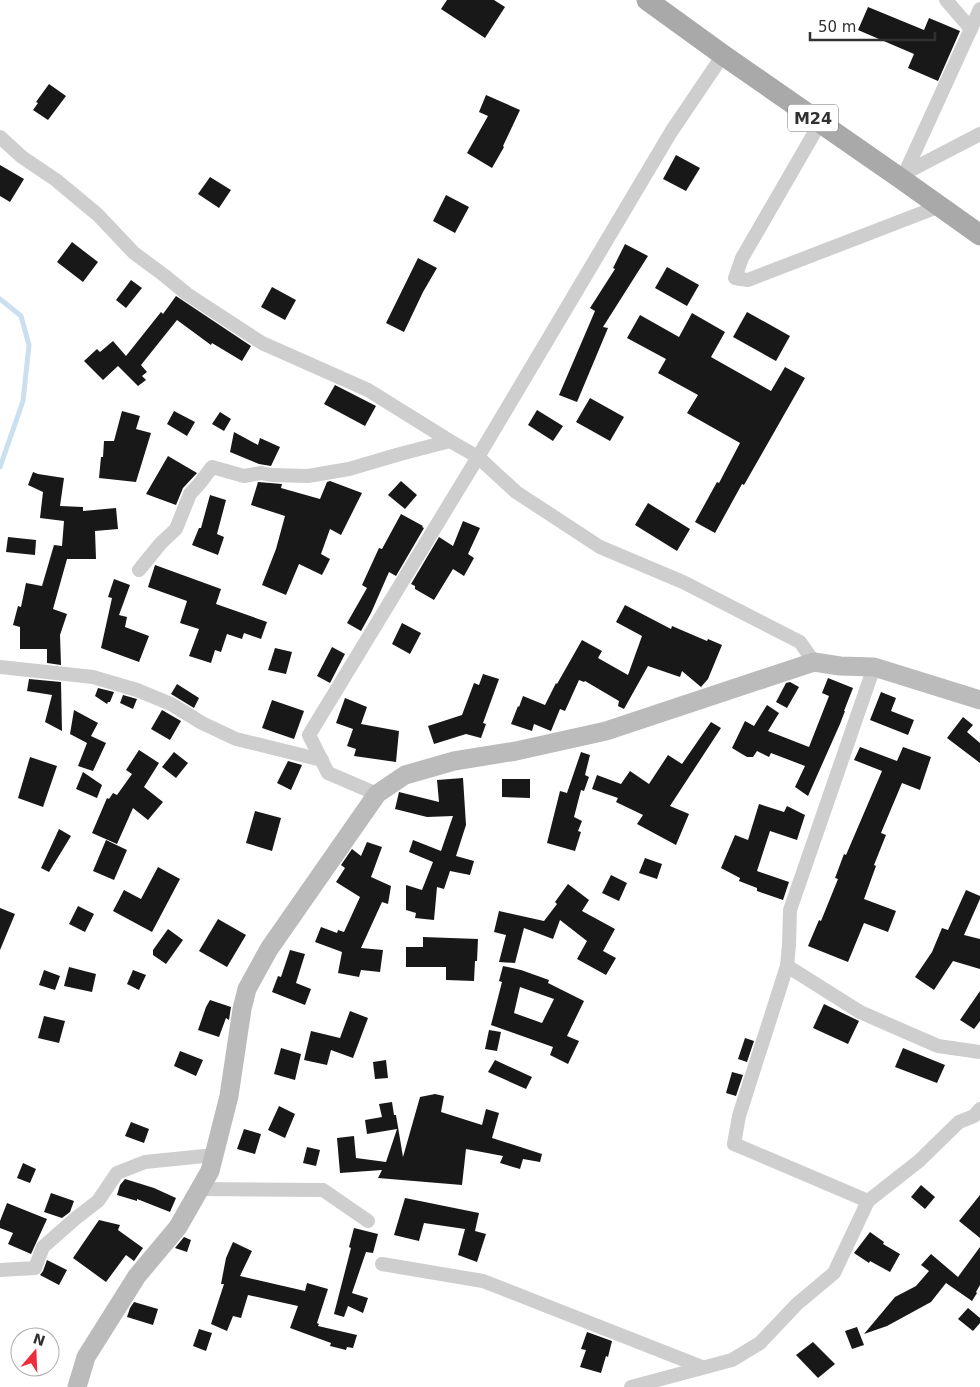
<svg xmlns="http://www.w3.org/2000/svg" width="980" height="1387" font-family="'DejaVu Sans',sans-serif">
<style>
.lines{fill:none;stroke-linecap:round;stroke-linejoin:round}
.stream{stroke:#cbe0ef;stroke-width:5}
.building{fill:#181818;fill-rule:evenodd}
.street{stroke:#cecece;stroke-width:14}
.secondary{stroke:#bbb;stroke-width:19}
.primary{stroke:#a9a9a9;stroke-width:21}
.labels{text-anchor:middle;stroke-width:5;stroke-linejoin:round;paint-order:stroke}
.shield{fill:#fff;stroke:#6f6f6f;stroke-width:1}
.shield-label{font-size:16px;font-weight:bold;fill:#313131}
</style>
<rect width="100%" height="100%" fill="#fff"/>
<g class="lines">
<path class="stream" d="M0,299l21,17 8,29 -6,56 -23,66"/>
</g>
<g class="building">
<path d="M447,0h47l11,7 -20,31 -44,-29z"/>
<path d="M868,7l56,23 5,-12 31,13 -22,50 -30,-13 6,-14 -56,-24z"/>
<path d="M49,84l17,12 -18,24 -15,-10 5,-7 -2,-1z"/>
<path d="M486,95l34,15 -17,36 1,1 -12,21 -25,-15 21,-37 -9,-4z"/>
<path d="M676,155l24,13 -14,23 -23,-12z"/>
<path d="M0,165l24,14 -14,23 -10,-6z"/>
<path d="M210,177l21,13 -12,18 -21,-14z"/>
<path d="M446,195l23,12 -14,26 -22,-12z"/>
<path d="M72,242l26,20 -15,20 -26,-20z"/>
<path d="M625,244l23,12 -45,71 5,1 -31,74 -18,-7 36,-84 -5,-3 25,-39 -2,-1z"/>
<path d="M418,258l19,10 -14,24 -19,40 -18,-9z"/>
<path d="M667,267l32,18 -12,21 -32,-18z"/>
<path d="M131,280l11,8 -16,20 -10,-8z"/>
<path d="M272,287l24,13 -11,20 -24,-13z"/>
<path d="M176,296l75,50 -9,15 -30,-18 -1,2 -34,-25 -36,45 6,7 -5,4 4,4 -8,6 -20,-20 -15,14 -19,-19 13,-12 3,3 13,-11 13,15 35,-44 2,2z"/>
<path d="M747,312l43,24 -14,25 -43,-24z"/>
<path d="M692,313l33,19 -14,25 60,34 14,-24 20,11 -61,107 -2,-1 -27,49 -20,-11 22,-40 2,1 21,-40 -53,-30 11,-18 -40,-22 8,-14 -39,-21 13,-23 39,22z"/>
<path d="M335,385l41,21 -11,20 -41,-22z"/>
<path d="M590,398l34,19 -14,24 -34,-19z"/>
<path d="M537,410l26,16 -10,15 -25,-16z"/>
<path d="M122,411l18,5 -4,13 15,4 -15,49 -37,-4 2,-21h2l1,-16h10z"/>
<path d="M174,411l21,11 -8,14 -20,-12z"/>
<path d="M220,412l11,7 -7,12 -12,-7z"/>
<path d="M234,432l24,13 2,-7 20,9 -9,19 -12,-2 -29,-12z"/>
<path d="M168,456l29,17 -14,15 -7,17 -30,-11z"/>
<path d="M33,472l5,2 26,4 -4,28 23,1v4l33,-3 2,21 -23,2 1,28h-29l-14,50 14,5 -7,21 1,30 -14,-2v-14h-27v-22l-7,-2 5,-19 3,1 5,-24 16,3 12,-41 8,1 2,-25 -24,-3 3,-26 -15,-7z"/>
<path d="M330,481l32,12 -21,42 -11,-6 -9,25 9,5 -8,16 -23,-11 -13,31 -24,-10 14,-36 9,-33 -34,-11 7,-23 24,2 -1,4 39,11 7,-17z"/>
<path d="M401,481l16,14 -12,14 -17,-14z"/>
<path d="M210,495l16,5 -9,34 7,3 -6,18 -26,-10 7,-17h2z"/>
<path d="M648,503l42,26 -13,22 -42,-26z"/>
<path d="M401,514l22,12 -1,1 2,1 -28,48 -7,-4 -18,41 -10,18 -14,-8 20,-35 -5,-3 17,-37 3,1z"/>
<path d="M463,521l17,7 -12,26 6,4 -10,18 -11,-7 -19,31 -19,-11v-3l-4,-2 28,-47 14,9z"/>
<path d="M8,537l28,3 -1,15 -29,-3z"/>
<path d="M155,565l66,24 -5,15 51,18 -6,17 -17,-6 -2,6 -15,-5 -6,18 -6,-2 -4,13 -22,-7 10,-27 -19,-6 7,-22 -39,-14z"/>
<path d="M114,579l16,6 -11,30 8,2 -2,10 24,9 -10,26 -38,-14 11,-50 -4,-1z"/>
<path d="M625,605l46,24 1,-3 35,15 1,-2 14,6 -14,34 -7,8 -19,-16 -2,6 -32,-11 -24,43 -6,-3 1,-5 -34,-20 -1,1 -5,-2 -14,31 -5,-2 -9,22 -17,-7 -2,7 -21,-7 7,-18 1,1 4,-11 22,9 11,-22 1,1 25,-44 20,11 -4,7 30,17 14,-39 -26,-14z"/>
<path d="M402,623l19,10 -11,21 -18,-10z"/>
<path d="M332,647l13,7 -15,29 -13,-7z"/>
<path d="M275,648l17,4 -6,22 -18,-4z"/>
<path d="M483,674l16,5 -16,44 3,1 -5,14 -15,-4 -32,10 -6,-18 34,-11 12,-32 5,2z"/>
<path d="M828,678l25,10 -9,23h1l-5,13 -32,72 -13,-9 10,-21 -34,-13 -2,4 -12,-6 -4,6h-6l-15,-9 13,-27 9,5 13,-21 12,8 -11,18 41,16 20,-51 -7,-3z"/>
<path d="M29,679l32,3 1,49 -17,-9 7,-27 -25,-4z"/>
<path d="M790,682l9,5 -12,21 -11,-6 10,-19z"/>
<path d="M177,684l22,14 -5,10 -23,-14z"/>
<path d="M98,688l16,4 -4,10h-2l-1,2 -12,-8z"/>
<path d="M881,692l15,6 -5,13 23,9 -6,15 -38,-15z"/>
<path d="M123,695l14,4 -4,10 -13,-6z"/>
<path d="M345,698l22,9 -6,17 38,7 -3,31 -42,-6 2,-7 -9,-3 6,-17 -17,-6z"/>
<path d="M272,700l32,11 -10,28 -32,-11z"/>
<path d="M74,710l24,13 -7,13 15,7 -13,28 -15,-5 9,-23 -17,-9z"/>
<path d="M162,710l19,11 -11,19 -19,-11z"/>
<path d="M963,717l10,8 -6,7 13,11v20l-33,-25z"/>
<path d="M711,722l10,6 -51,78 19,8 -13,31 -39,-21 6,-9 -27,-13 2,-4 -26,-9 5,-14 24,9 9,-13 19,13 19,-29 14,9z"/>
<path d="M860,747l37,14 6,-14 28,10 -11,33 -18,-7 -21,50 5,2 -12,30 2,1 -12,33 32,12 -8,21 -24,-9 -16,39 -40,-16 11,-26 2,1 17,-42 -3,-1 9,-24 2,1 36,-84 -28,-11z"/>
<path d="M139,750l20,13 -15,24 19,15 -15,18 -15,-12 -16,36 -25,-11 15,-35 2,1 4,-6 4,2 15,-21 -6,-4z"/>
<path d="M174,752l14,11 -12,15 -14,-11z"/>
<path d="M581,752l9,3 -5,20 4,2 -5,14 -3,-1 -7,27 8,4 -4,10 3,1 -6,19 -28,-8 13,-52 7,2z"/>
<path d="M30,757l27,9 -14,41 -25,-9z"/>
<path d="M288,761l14,4 -11,25 -14,-7z"/>
<path d="M83,772l19,13 -5,13 -21,-9z"/>
<path d="M463,778l3,47 -10,31 18,5 -4,14 -20,-4 -6,18 -7,-2 -3,33 -19,-2 1,-5 -10,-3v-25l16,5 11,-28 -24,-10 4,-12 28,11 12,-35 -26,1 -32,-8 4,-17 40,10 -2,-22z"/>
<path d="M502,779h28v19l-28,-1z"/>
<path d="M759,804l25,8 3,-6 18,9 -8,25 -27,-9 -13,40 32,11 -6,18 -26,-9v-3l-18,-7 1,-3 -19,-10 14,-33 13,5z"/>
<path d="M255,811l26,7 -9,33 -26,-8z"/>
<path d="M59,829l12,7 -22,36 -8,-4z"/>
<path d="M106,840l21,10 -13,30 -21,-9z"/>
<path d="M367,842l15,5 -11,30 20,9 -3,18 -6,-2 -21,46 22,2 -3,22 -19,-2 -2,7 -21,-4 4,-21 -27,-10 6,-15 16,6 1,-3 6,2 16,-35 -24,-15 9,-14 -4,-3 11,-16 9,7z"/>
<path d="M645,858l17,6 -5,15 -18,-6z"/>
<path d="M158,867l22,12 -28,53 -39,-21 11,-21 17,9z"/>
<path d="M611,875l16,8 -8,18 -17,-8z"/>
<path d="M568,884l21,16 -7,11 33,18 -12,22 13,7 -10,17 -29,-16 10,-18 -27,-21 -7,19 -29,-11 -9,35 -16,-1 7,-27 -12,-3 5,-21 45,10 13,-17 -2,-2z"/>
<path d="M966,890l14,6v3l-16,36 16,4v30l-27,-8 -19,29 -19,-13 17,-25 10,-24 6,2z"/>
<path d="M78,906l16,8 -9,18 -16,-8z"/>
<path d="M0,908l15,6 -15,36z"/>
<path d="M218,919l28,16 -19,32 -28,-16z"/>
<path d="M168,929l15,11 -17,24 -13,-9v-5z"/>
<path d="M423,937l55,2 -1,22h-2l-1,20 -28,-1v-13h-40v-20h17z"/>
<path d="M290,950l15,4 -9,29 15,6 -6,16 -33,-13 6,-16 3,1z"/>
<path d="M503,966l18,4 28,10 -1,3 36,18 -17,35 12,5 -11,23 -18,-9 3,-8 -62,-22 11,-43 -3,-1zM520,987l34,12 -12,24 -28,-10z"/>
<path d="M69,967l27,7 -4,18 -28,-6z"/>
<path d="M44,970l16,6 -5,14 -16,-5z"/>
<path d="M133,970l13,5 -7,15 -12,-6z"/>
<path d="M980,991v30l-6,8 -14,-9z"/>
<path d="M210,1000l21,7 -2,13 -3,-2 -7,19 -21,-7 8,-23z"/>
<path d="M824,1004l35,17 -11,23 -35,-16z"/>
<path d="M350,1011l18,7 -15,40 -22,-8 -4,15 -23,-5 7,-29 29,7z"/>
<path d="M44,1016l21,5 -6,22 -21,-5z"/>
<path d="M489,1030l12,2 -4,19 -12,-2z"/>
<path d="M745,1038l9,3 -7,21 -9,-3z"/>
<path d="M281,1048l20,6 -6,26 -21,-6z"/>
<path d="M903,1048l42,17 -8,18 -42,-16z"/>
<path d="M180,1051l23,9 -7,16 -22,-10z"/>
<path d="M386,1060l2,18 -13,1 -2,-17z"/>
<path d="M495,1060l37,17 -6,12 -38,-17z"/>
<path d="M732,1072l11,3 -7,21 -10,-3z"/>
<path d="M435,1094l9,2 -3,16 41,13 4,-16 13,4 -7,25 50,16 -2,8 -17,-3 -3,10 -20,-6 3,-7 -37,-7 -4,36 -84,-7 4,-8 -42,3 -3,-35 17,-2 2,22 30,4 11,-33 -30,5 -2,-14 17,-3 -3,-13 13,-2 2,13h2l7,42 17,-60z"/>
<path d="M279,1106l16,8 -10,24 -17,-8z"/>
<path d="M131,1122l18,7 -5,14 -19,-7z"/>
<path d="M244,1129l17,5 -6,20 -18,-5z"/>
<path d="M307,1147l13,3 -4,16 -13,-3z"/>
<path d="M23,1163l13,6 -6,14 -13,-5z"/>
<path d="M125,1179l29,9 22,10 -6,14 -33,-13v2l-20,-6 3,-10z"/>
<path d="M921,1185l14,12 -10,12 -14,-12z"/>
<path d="M51,1193l23,8 -4,11 -8,6 -18,-6z"/>
<path d="M980,1195v43l-21,-17z"/>
<path d="M405,1198l74,15 -4,18 11,3 -9,28 -19,-7 7,-26 -41,-6 -5,18 -25,-6z"/>
<path d="M7,1203l40,16 -16,35 -23,-10 5,-11 -13,-5v-7z"/>
<path d="M99,1220l21,5 -2,5 25,18 -9,13 -8,-6 -20,27 -33,-24z"/>
<path d="M354,1228l24,6 -5,19 -7,-1 -14,41 16,5 -5,15 -15,-7 -4,11 -10,-3 17,-66 -2,-1z"/>
<path d="M870,1232l14,10 -1,2 17,10 -10,18 -20,-11 -1,2 -15,-10z"/>
<path d="M184,1237l7,3 -4,12 -12,-4z"/>
<path d="M233,1242l19,9 -12,25 65,15 2,-8 21,6 -11,34 2,1 -1,2 39,9 -4,13 -6,-1 -1,3 -16,-4 1,-3 -41,-15 8,-22 -50,-11 -7,23 -8,-2 -6,15 -16,-7 13,-40h-3l5,-26z"/>
<path d="M980,1247v38l-4,7 1,1 -5,8 -26,-18 -15,19 -44,24 -23,8 31,-37 21,-11 13,-15 -8,-6 10,-11 27,23z"/>
<path d="M47,1260l20,10 -8,15 -19,-10 3,-4z"/>
<path d="M134,1302l24,7 -5,16 -26,-8 3,-9z"/>
<path d="M968,1308l12,10v5l-7,8 -15,-12z"/>
<path d="M857,1327l7,18 -12,4 -7,-18z"/>
<path d="M199,1329l13,4 -6,18 -13,-5z"/>
<path d="M587,1332l25,9 -4,16 -2,-1 -5,17 -21,-6 6,-17 -5,-1z"/>
<path d="M813,1342l22,22 -17,14 -22,-23z"/>
</g>
<g class="lines">
<g class="street">
<path d="M946,0l25,29"/>
<path d="M820,123l-78,135 -7,20 13,2 192,-74"/>
<path d="M0,137l22,20 34,23 42,35 36,38 31,23 22,18 75,49 106,47 82,51 28,16 38,35 84,55 83,35 117,60 14,20"/>
<path d="M905,173l75,-39"/>
<path d="M900,178l5,-5 75,-164"/>
<path d="M139,570l22,-27 15,-14 14,-35 10,-11 12,-16 32,9 17,-3 10,2 37,1 41,-7 51,-15 50,-13"/>
<path d="M0,667l93,10 44,13 34,14 31,19 34,16 86,21"/>
<path d="M377,794l-49,-21 -19,-38 169,-278 193,-325 52,-77"/>
<path d="M787,966l73,46 78,34 42,6"/>
<path d="M200,1189l123,1 45,31"/>
<path d="M868,1201l-134,-57 5,-28 48,-150 2,-21 1,-35 84,-243"/>
<path d="M382,1264l101,17 219,86"/>
<path d="M0,1270l35,-2 8,-21 33,-29 22,-17 19,-28 28,-11 69,-7"/>
<path d="M631,1387l101,-27 28,-17 37,-39 37,-31 34,-72 51,-40 40,-39 15,-6 6,-7"/>
</g>
<path class="secondary" d="M77,1387l9,-30 51,-81 41,-49 32,-56 19,-75 13,-87 5,-20 22,-40 108,-155 28,-19 49,-14 62,-10 90,-20 208,-69 26,4 34,1 106,33"/>
<path class="primary" d="M647,0l76,55 177,123 80,57"/>
</g>
<g class="labels">
<rect class="shield" x="788" y="104.5" width="50" height="27" rx="4"/>
<g class="shield-label">
<text x="813" y="124">M24</text>
</g>
</g>
<g transform="translate(35 1352) rotate(19)"><circle r="24" fill="#ffffff" stroke="#adadad"/>
<path d="M0-4L9 19L0 12L-9 19Z" fill="#ee2d3b"/>
<text y="-8" font-size="14" font-weight="bold" text-anchor="middle" fill="#313131">N</text>
</g>
<path d="M810 32v8h125v-8" fill="none" stroke="#313131" stroke-width="2.5"/>
<text x="818" y="32" font-size="15" fill="#313131" stroke="#ffffff" stroke-width="4" paint-order="stroke">50 m</text>
</svg>
